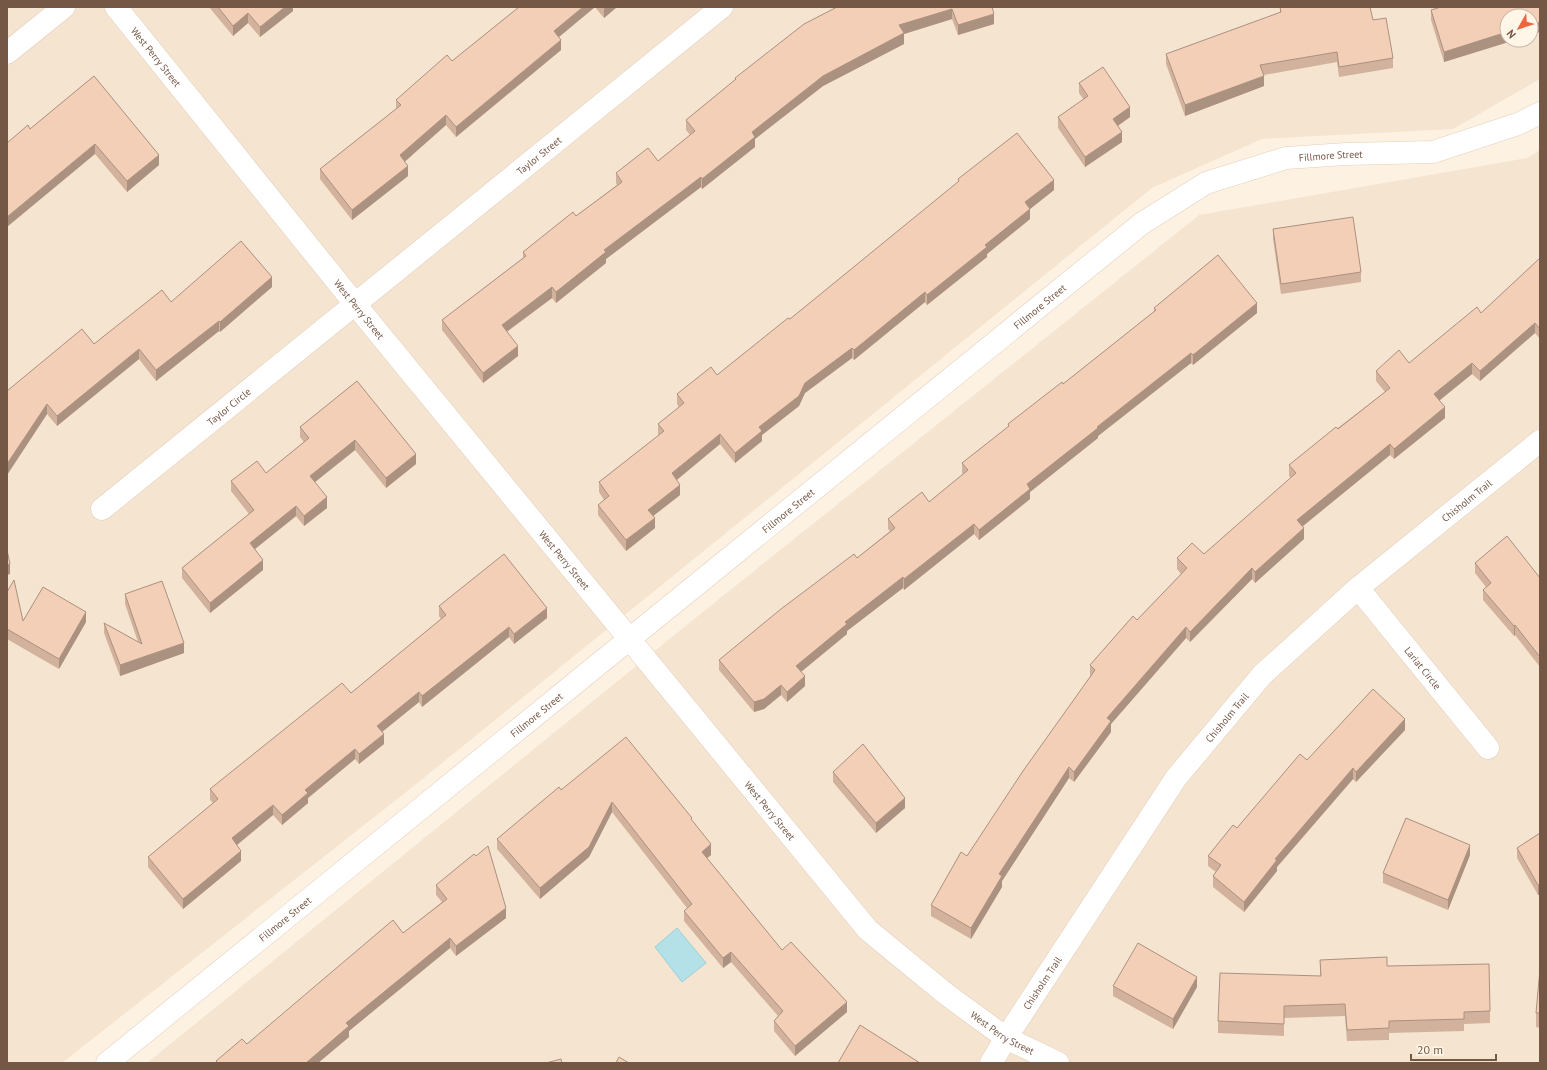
<svg xmlns="http://www.w3.org/2000/svg" width="1547" height="1070" font-family="'PT Sans',sans-serif">
<style>
.residential{fill:#f5e4cf;fill-rule:evenodd}
.water{fill:#b4e0e7;stroke:#9ad0da}
.lines{fill:none;stroke-linecap:round;stroke-linejoin:round}
.minor-casing{stroke:#e2cebc;stroke-width:23}
.minor{stroke:#fff;stroke-width:22}
.wall{fill:#d2b29d}
.shaded-wall{fill:#ab9180}
.building{fill:#f4cfb7;stroke:#ab9180}
.labels{text-anchor:middle;stroke-width:3.5;stroke-linejoin:round;paint-order:stroke}
.street-label{font-size:10px;fill:#755746;stroke:#fff6e8}
</style>
<rect width="100%" height="100%" fill="#fdf2e1"/>
<g class="residential">
<path d="M7,7h1533v72l-87,50 -191,10 -110,49 -742,601 -348,274h-55zM1507,16h24v24h-24z"/>
<path d="M1540,150v913h-1393l557,-452 495,-396 328,-57z"/>
</g>
<path class="water" d="M677,928l29,35 -24,19 -27,-35z"/>
<g class="lines">
<g class="minor-casing">
<g id="minor">
<path id="s1" d="M116,7l256,318 496,605 78,64 60,44 52,25"/>
<path d="M7,53l57,-46"/>
<path id="s2" d="M102,509l620,-502"/>
<path id="s3" d="M1358,588l130,160"/>
<path id="s4" d="M107,1063l1034,-839 65,-41 80,-25 60,-4 87,-2 85,-28 22,-11"/>
<path id="s5" d="M991,1063l15,-25 170,-260 86,-103 96,-87 182,-147"/>
</g>
</g>
<use href="#minor" class="minor"/>
</g>
<g class="wall">
<path d="M209,7h84v4l-33,26 -12,-14 -15,13z"/>
<path d="M519,7h98l-13,11 -9,-11 -36,30 2,13 -105,87 -10,-12 -42,36 4,15 -56,44 -32,-41v-10l76,-60v-9l56,-39z"/>
<path d="M837,7h155l2,17 -36,11 -6,-16 -48,15v10l-81,42 -68,53v8l-53,42 -1,-2 -95,72v4l-50,40 -4,-5 -45,34 11,24 -35,27 -41,-53v-10l81,-62v-6l53,-36 41,-31 -1,-2v-10l42,-12 32,-26 -4,-5v-10l49,-40v-2z"/>
<path d="M1280,7l93,13 20,38v10l-54,9 -2,-15 -73,13v11l-79,30 -19,-52v-10l114,-41z"/>
<path d="M1431,10l76,30h8l-71,22 -13,-42z"/>
<path d="M94,76l65,89 -32,27 -32,-38 -65,-25z"/>
<path d="M1079,83l51,34 -12,9 4,16 -37,25 -27,-39v-11l26,-17 -5,-7z"/>
<path d="M958,179l96,11 -24,19v10l-43,35v3l-60,48 -2,-3 -71,58 -2,-2 -47,35 -6,13 -37,29v6l-27,22 -15,-19 -44,36 4,15 -27,21 2,12 -29,23 -28,-36v-10l6,-5 -5,-8v-10l60,-47 -1,-1v-10l21,-17 -2,-3v-10l40,-19 73,-56 168,-136z"/>
<path d="M1273,229l88,43v10l-80,12 -8,-55z"/>
<path d="M1540,258v81l-5,-6 -55,48 -8,-7 -33,26 6,18 -51,41 -4,-4 -88,71 2,13 -49,44 -3,-4 -62,63 -4,-4 -75,86v8l-37,50 -5,-4 -67,103v6l-31,52 -40,-23v-11l36,-49 124,-179 -1,-1v-11l47,-45 44,-46 -4,-5v-11l27,-4 87,-76 -2,-2v-11l96,-73 -9,-11v-10l33,-8 72,-50z"/>
<path d="M272,287l-52,45 -1,-1 -63,50 -17,-22 -82,67 -10,-12 -40,61v-84l164,-89z"/>
<path d="M1154,308l103,5 -64,52 -2,-2 -93,73v2l-68,54v7l-51,41 -5,-6 -70,56 -1,-2 -56,43v3l-46,38 4,14 -18,16 -6,-7 -17,14 -10,3 -35,-42v-10l138,-102 33,-27 -2,-2v-10l41,-17 34,-28 -1,-1v-10l46,-36v-3l55,-40 91,-72z"/>
<path d="M357,381l59,83 -30,24 -31,-38 -40,32 12,26 -23,18 -8,-10 -41,33 8,21 -53,43 -28,-35v-10l67,-54 -18,-23v-10l35,-8 38,-31 -4,-5v-10z"/>
<path d="M1475,563l65,15v89l-25,-32 -1,1 -31,-36v-10l3,-3 -11,-14z"/>
<path d="M7,592l16,29 63,1 -27,47 -52,-30z"/>
<path d="M125,594l59,59 -64,23 -16,-43v-10l34,19 -13,-38z"/>
<path d="M439,606l108,12 -33,26 -5,-7 -87,70 -3,-5 -37,30 2,12 -25,20 -4,-5 -47,39v5l-26,22 -9,-10 -36,30 4,16 -58,48 -35,-42v-10l65,-54 -3,-3v-11l141,-96 90,-74 -2,-3z"/>
<path d="M1405,730l-49,52 -3,-3 -76,88v4l-33,41 -31,-25v-11l3,-4 -8,-6v-10l99,-96z"/>
<path d="M833,772l72,36 -29,25 -43,-51z"/>
<path d="M561,790l131,31 19,34 -4,3 75,92 65,62 -52,44 -21,-25v-10l4,-5 -47,-54 -8,6 -39,-47v-10l3,-3 -75,-96 -23,45 -49,42 -43,-50v-10z"/>
<path d="M1540,833v61l-2,1 -21,-37v-10z"/>
<path d="M1470,855l-22,55 -65,-27v-10z"/>
<path d="M436,885l70,33 -50,38 -6,-8 -101,83v6l-31,26h-102v-2l31,-17 156,-111 39,-31 -6,-7z"/>
<path d="M1320,960l67,6 103,45v12l-26,1v7l-75,2v7l-42,1 -2,-25 -61,2v18l-66,-3v-12l102,-45z"/>
<path d="M1540,969v59l-4,-1v-14z"/>
<path d="M1113,986l84,1 -24,42 -60,-33z"/>
</g>
<g class="shaded-wall">
<path d="M285,7h8v4l-33,26v-10z"/>
<path d="M583,7h12l-41,34v-10z"/>
<path d="M605,7h12l-13,11v-10z"/>
<path d="M952,9v10l-48,15v10l-81,42 -68,53v8l-53,42v-10l50,-47 71,-56 76,-51z"/>
<path d="M248,13v10l-15,13v-10z"/>
<path d="M994,14v10l-36,11v-10z"/>
<path d="M1540,22v10l-9,3v-10z"/>
<path d="M1507,32v8h8l-71,22v-10z"/>
<path d="M561,40v10l-105,87v-10z"/>
<path d="M1264,76v10l-79,30v-11z"/>
<path d="M1130,107v10l-17,12v-10z"/>
<path d="M446,115v10l-46,41v-11z"/>
<path d="M1122,132v10l-37,25v-10z"/>
<path d="M95,144v10l-88,73v-10z"/>
<path d="M159,155v10l-32,27v-11z"/>
<path d="M408,166v10l-56,44v-10z"/>
<path d="M701,177v10l-95,72v4l-50,40v-11l48,-42z"/>
<path d="M1054,180v10l-29,23v-11z"/>
<path d="M1030,209v10l-43,35v3l-60,48v-10l58,-50z"/>
<path d="M272,277v10l-52,45v-10z"/>
<path d="M552,287v11l-50,37v-10z"/>
<path d="M925,292v10l-71,58v-10z"/>
<path d="M1257,303v10l-64,52v-10z"/>
<path d="M219,321v10l-63,50v-11z"/>
<path d="M1535,323v10l-55,48v-10z"/>
<path d="M518,346v10l-35,27v-10z"/>
<path d="M852,348v10l-47,35 -6,13 -37,29v6l-27,22v-10l24,-26 46,-44z"/>
<path d="M139,349v10l-82,67v-10z"/>
<path d="M1191,353v10l-93,73v2l-68,54v7l-51,41v-10l48,-46 70,-57z"/>
<path d="M1472,363v11l-38,31v-11z"/>
<path d="M47,404v10l-40,61v-11z"/>
<path d="M1445,407v11l-51,41v-10z"/>
<path d="M720,434v10l-48,40v-11z"/>
<path d="M355,440v10l-45,36v-10z"/>
<path d="M1390,444v11l-93,76v-11z"/>
<path d="M416,454v10l-30,24v-10z"/>
<path d="M680,485v10l-32,25v-10z"/>
<path d="M327,497v11l-23,18v-10z"/>
<path d="M296,506v10l-46,37v-10z"/>
<path d="M655,518v10l-29,23v-11z"/>
<path d="M974,524v10l-70,56v-11z"/>
<path d="M1304,528v11l-49,44v-11z"/>
<path d="M263,560v10l-53,43v-10z"/>
<path d="M10,564v10l-3,1v-10z"/>
<path d="M1252,568v11l-62,63v-10z"/>
<path d="M903,577v11l-56,43v3l-51,42v-10l49,-44z"/>
<path d="M547,608v10l-33,26v-10z"/>
<path d="M86,612v10l-27,47v-10z"/>
<path d="M1515,625v10l-1,1v-10z"/>
<path d="M509,627v10l-87,70v-11z"/>
<path d="M1186,627v11l-75,86v8l-37,50v-10l33,-54z"/>
<path d="M184,643v10l-64,23v-11z"/>
<path d="M805,676v10l-18,16v-10z"/>
<path d="M781,685v10l-17,14 -10,3v-10z"/>
<path d="M419,692v10l-42,34v-10z"/>
<path d="M1405,719v11l-49,52v-10z"/>
<path d="M384,734v10l-25,20v-10z"/>
<path d="M355,749v10l-47,39v5l-26,22v-10l23,-25z"/>
<path d="M1069,767v11l-67,103v6l-31,52v-11l28,-54z"/>
<path d="M1353,768v11l-76,88v4l-33,41v-10l31,-43z"/>
<path d="M905,798v10l-29,25v-10z"/>
<path d="M612,802v10l-23,45 -49,42v-11z"/>
<path d="M273,805v10l-41,34v-11z"/>
<path d="M711,844v11l-9,7v-10z"/>
<path d="M1470,845v10l-22,55v-10z"/>
<path d="M241,851v10l-58,48v-10z"/>
<path d="M1540,884v10l-2,1v-10z"/>
<path d="M506,908v10l-50,38v-10z"/>
<path d="M450,938v10l-101,83v6l-31,26h-12l40,-40z"/>
<path d="M731,952v10l-8,6v-10z"/>
<path d="M1197,977v10l-24,42v-10z"/>
<path d="M847,1002v10l-52,44v-10z"/>
</g>
<g class="building">
<path d="M218,7h67l-25,20 -12,-14 -15,13z"/>
<path d="M519,7h64l-29,24 7,9 -105,87 -10,-12 -46,40 8,11 -56,44 -32,-41 81,-64 -5,-5 51,-45 5,6z"/>
<path d="M837,7h155l2,7 -36,11 -6,-16 -53,16 5,8 -81,43 -71,56 3,5 -53,42 -1,-2 -97,73 2,2 -50,40 -4,-5 -50,38 16,21 -35,27 -41,-53 84,-64 -3,-4 50,-40 3,4 46,-34 -6,-9 32,-25 10,13 37,-30 -9,-11 50,-41 -1,-1 69,-54z"/>
<path d="M1280,7h90l3,13 13,-2 7,40 -54,9 -2,-15 -77,13 4,11 -79,29 -19,-51 115,-42z"/>
<path d="M1441,7h99v15l-9,3v-9h-24v16l-63,20 -13,-42z"/>
<path d="M1103,67l27,40 -17,12 9,13 -37,25 -27,-40 30,-21 -9,-13z"/>
<path d="M94,76l65,79 -32,26 -32,-37 -88,73v-74l21,-18 2,4z"/>
<path d="M1017,133l37,47 -29,22 5,7 -45,36 2,2 -60,48 -2,-3 -71,58 -2,-2 -47,35 -6,13 -40,31 3,4 -27,22 -15,-19 -48,39 8,12 -32,25 7,8 -29,22 -28,-35 11,-9 -10,-14 65,-51 -6,-7 26,-21 -7,-9 34,-27 6,8 71,-57 2,1 169,-138 -1,-2z"/>
<path d="M1353,217l8,55 -80,12 -8,-55z"/>
<path d="M241,241l31,36 -52,45 -1,-1 -63,49 -17,-21 -82,67 -10,-12 -40,60v-73l75,-62 12,15 68,-54 9,12z"/>
<path d="M1218,255l39,48 -64,52 -2,-2 -94,74 1,1 -71,56 3,5 -51,41 -5,-6 -70,55 -1,-2 -58,45 2,2 -51,42 9,10 -18,16 -6,-7 -17,14 -10,3 -35,-42 62,-51 73,-55 3,4 38,-30 -7,-9 34,-27 7,10 39,-32 -6,-7 47,-37 -1,-2 54,-42 1,2 93,-74 -2,-2z"/>
<path d="M1540,258v71l-5,-6 -55,48 -8,-8 -38,31 11,13 -51,42 -4,-5 -93,76 7,8 -49,44 -3,-4 -62,64 -4,-5 -79,91 4,3 -37,51 -5,-5 -70,107 3,2 -31,52 -40,-23 30,-53 6,4 56,-85 72,-101 -5,-5 43,-49 4,4 50,-52 -10,-10 15,-15 12,11 92,-81 -7,-8 47,-38 2,2 52,-41 -14,-17 23,-21 10,13 68,-56 4,6z"/>
<path d="M357,381l59,73 -30,24 -31,-38 -45,36 17,21 -23,19 -8,-10 -46,37 13,17 -53,43 -28,-35 72,-58 -23,-29 26,-20 9,12 43,-35 -9,-11z"/>
<path d="M1507,536l33,42v79l-25,-32 -1,1 -31,-36 8,-7 -16,-20z"/>
<path d="M7,550l3,14 -3,1z"/>
<path d="M504,554l43,54 -33,26 -5,-7 -87,69 -3,-4 -42,34 7,8 -25,20 -4,-5 -50,41 3,3 -26,22 -9,-10 -41,33 9,13 -58,48 -35,-42 70,-58 -8,-10 132,-106 9,10 95,-78 -7,-9z"/>
<path d="M14,580l9,41 20,-34 43,25 -27,47 -52,-30v-37z"/>
<path d="M162,581l22,62 -64,22 -16,-42 38,21 -17,-50z"/>
<path d="M1373,689l32,30 -49,53 -3,-4 -78,91 2,1 -33,42 -31,-26 8,-11 -13,-9 25,-31 4,3 63,-74 7,6z"/>
<path d="M626,737l66,81 -1,1 20,25 -9,8 80,98 9,-8 56,60 -52,44 -21,-25 9,-10 -52,-59 -8,6 -39,-47 8,-7 -80,-102 -23,45 -49,41 -43,-49 62,-52 2,3z"/>
<path d="M863,744l42,54 -29,25 -43,-51z"/>
<path d="M1406,818l64,27 -22,55 -65,-27z"/>
<path d="M1540,833v51l-2,1 -21,-37z"/>
<path d="M488,846l18,62 -50,38 -6,-8 -104,85 3,3 -43,37h-88l-2,-2 26,-22 5,5 146,-124 10,13 44,-34 -11,-14 38,-31 2,2z"/>
<path d="M1138,943l59,34 -24,42 -60,-33z"/>
<path d="M1387,957v9l102,-2 1,47 -26,1v7l-75,2v7l-42,2 -2,-26 -61,2v18l-66,-3 2,-48 101,3 -1,-16z"/>
<path d="M1540,969v44h-4z"/>
<path d="M860,1025l60,38h-82z"/>
<path d="M619,1057l10,6h-13z"/>
<path d="M561,1059l1,4h-16z"/>
</g>
<g class="labels">
<g class="street-label">
<text dy="4" stroke="none"><textPath href="#s1" startOffset="64">West Perry Street</textPath></text>
<text dy="4" stroke="none"><textPath href="#s2" startOffset="562">Taylor Street</textPath></text>
<text dy="4" stroke="none"><textPath href="#s4" startOffset="1537">Fillmore Street</textPath></text>
<text dy="4" stroke="none"><textPath href="#s4" startOffset="1201">Fillmore Street</textPath></text>
<text dy="4" stroke="none"><textPath href="#s1" startOffset="388">West Perry Street</textPath></text>
<text dy="4" stroke="none"><textPath href="#s2" startOffset="163">Taylor Circle</textPath></text>
<text dy="4" stroke="none"><textPath href="#s5" startOffset="743">Chisholm Trail</textPath></text>
<text dy="4" stroke="none"><textPath href="#s4" startOffset="877">Fillmore Street</textPath></text>
<text dy="4" stroke="none"><textPath href="#s1" startOffset="712">West Perry Street</textPath></text>
<text dy="4" stroke="none"><textPath href="#s3" startOffset="103">Lariat Circle</textPath></text>
<text dy="4" stroke="none"><textPath href="#s4" startOffset="553">Fillmore Street</textPath></text>
<text dy="4" stroke="none"><textPath href="#s5" startOffset="419">Chisholm Trail</textPath></text>
<text dy="4" stroke="none"><textPath href="#s1" startOffset="1036">West Perry Street</textPath></text>
<text dy="4" stroke="none"><textPath href="#s4" startOffset="229">Fillmore Street</textPath></text>
<text dy="4" stroke="none"><textPath href="#s5" startOffset="95">Chisholm Trail</textPath></text>
<text dy="4" stroke="none"><textPath href="#s1" startOffset="1360">West Perry Street</textPath></text>
</g>
</g>
<rect width="1547" height="1070" fill="none" stroke="#755746" stroke-width="16"/>
<g transform="translate(1519 28) rotate(231)"><circle r="19" fill="#fff6e8" stroke="#c8b6a7"/>
<path d="M0-3L7 15L0 10L-7 15Z" fill="#ee663f"/>
<text y="-6" font-size="11" font-weight="bold" text-anchor="middle" fill="#755746">N</text>
</g>
<path d="M1411 1054v6h85v-6" fill="none" stroke="#755746" stroke-width="2"/>
<text x="1417" y="1054" font-size="12" fill="#755746" stroke="#fff6e8" stroke-width="3" paint-order="stroke">20 m</text>
</svg>
